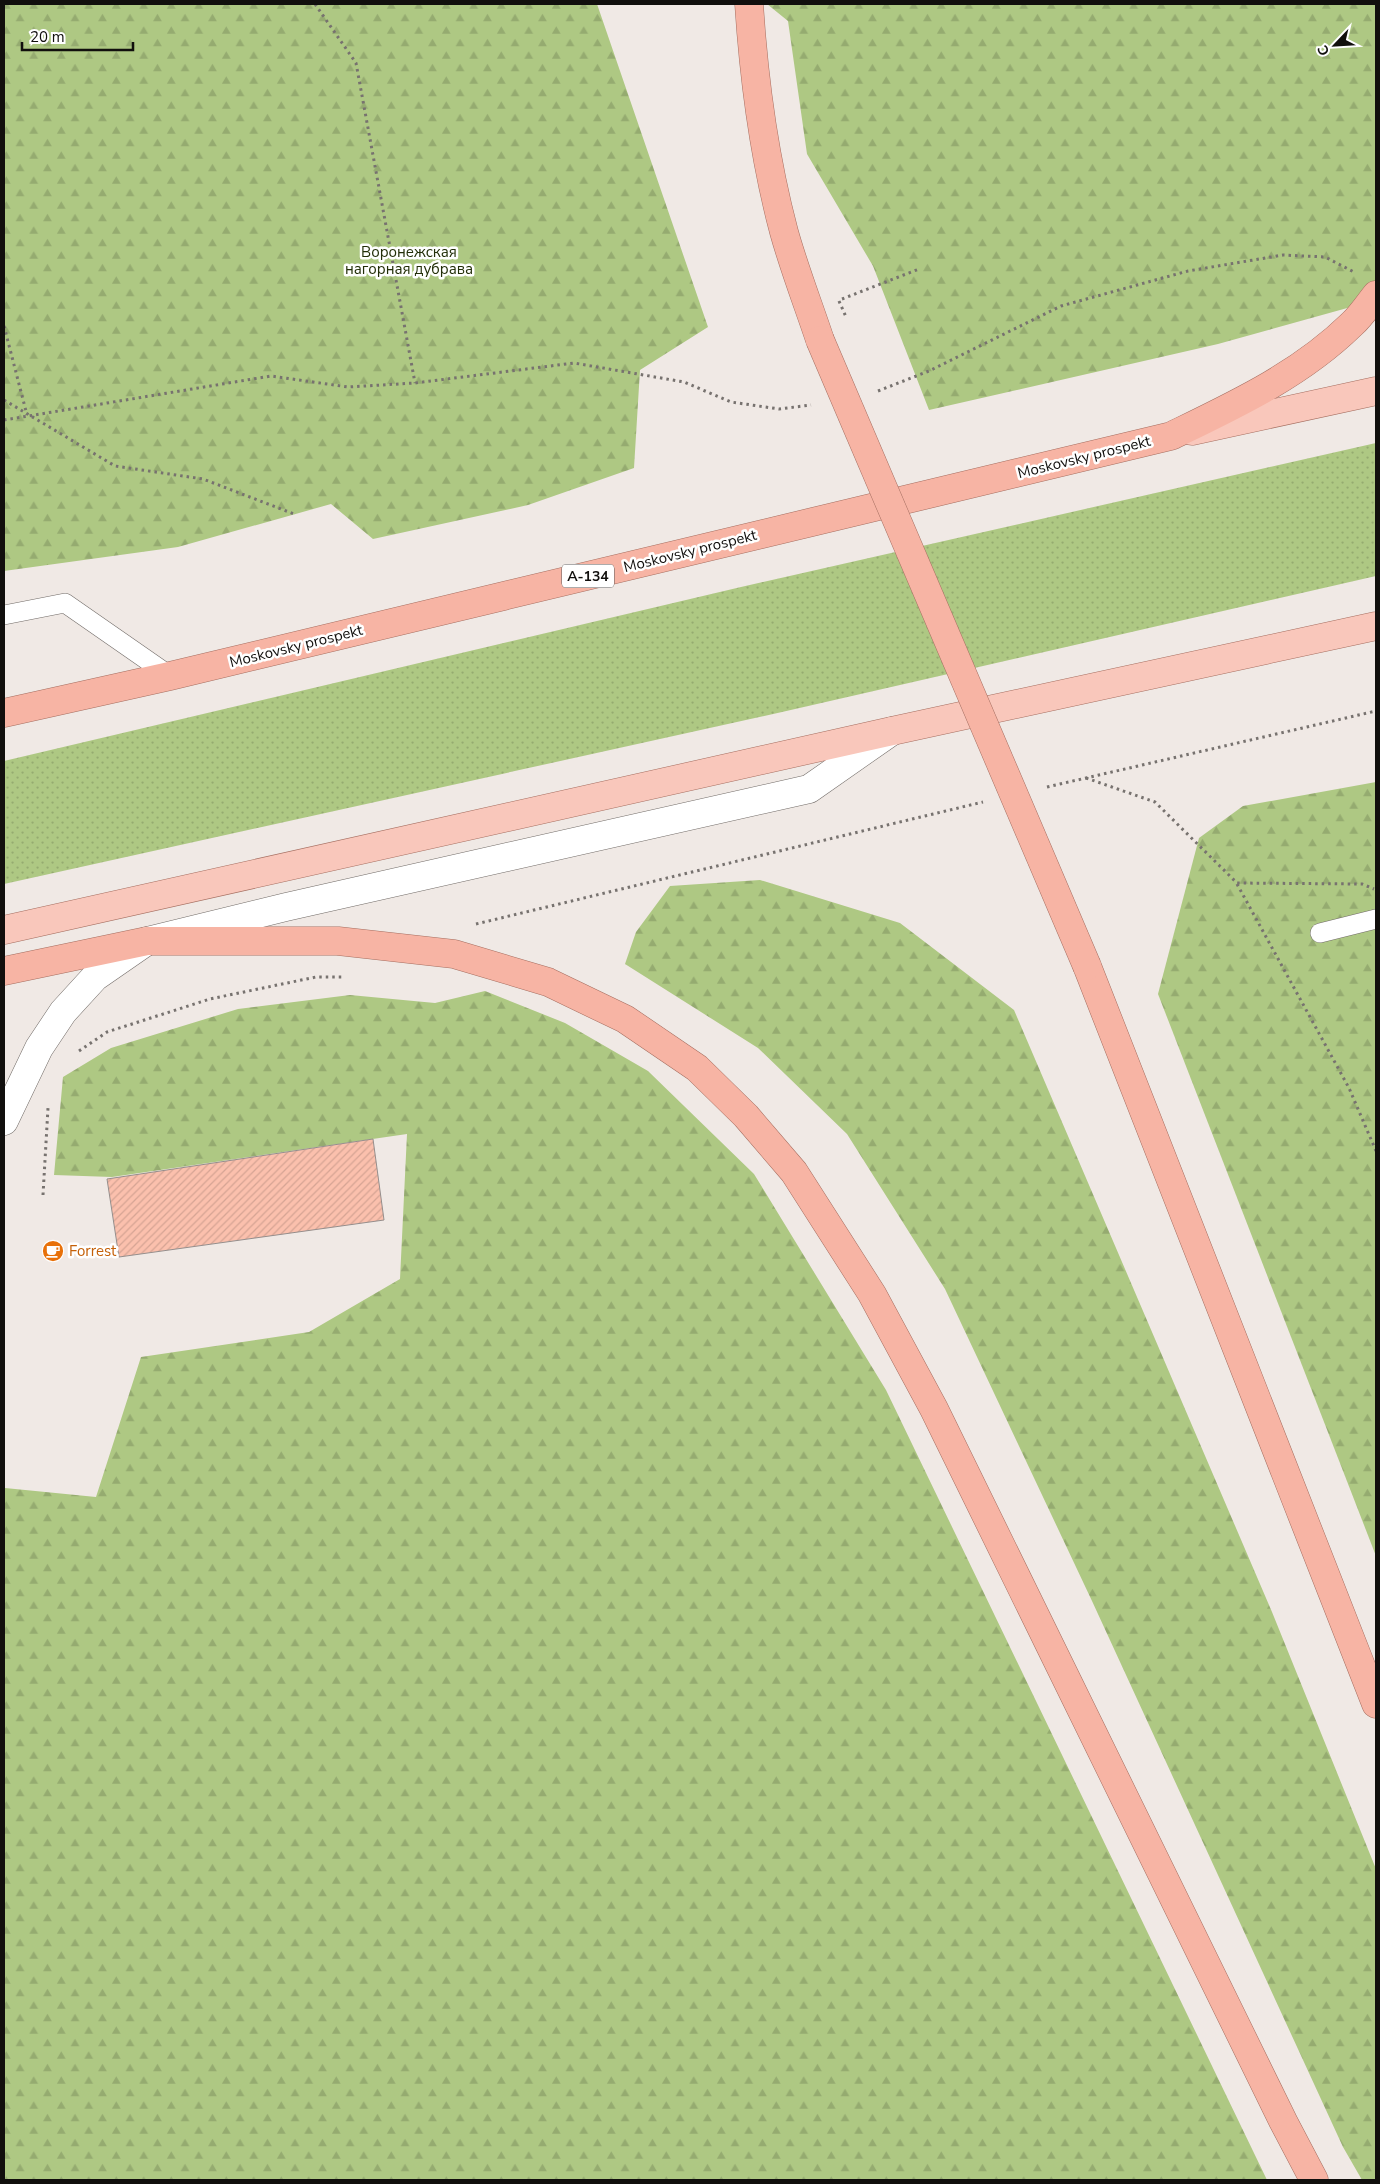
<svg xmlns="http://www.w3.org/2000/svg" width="1380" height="2184" font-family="'Nunito Sans',sans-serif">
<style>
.grass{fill:url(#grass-dots)}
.forest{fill:url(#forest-firs)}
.building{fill:url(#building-hatch);stroke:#958e8c}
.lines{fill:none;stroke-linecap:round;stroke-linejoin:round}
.service-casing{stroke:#716b67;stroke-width:20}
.tertiary-casing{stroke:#716b67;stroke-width:29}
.primary-casing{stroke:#a56e60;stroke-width:29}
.trunk-casing{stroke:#a56e60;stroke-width:29}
.path{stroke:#77726f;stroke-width:3;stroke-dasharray:2.5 4;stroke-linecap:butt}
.service{stroke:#fff;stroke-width:19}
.tertiary{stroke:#fff;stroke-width:28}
.primary{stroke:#f9c7bb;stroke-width:28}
.trunk{stroke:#f7b4a4;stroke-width:28}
.trunk-bridge-casing{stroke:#a56e60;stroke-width:29;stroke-linecap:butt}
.path-bridge{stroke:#77726f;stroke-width:3;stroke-dasharray:2.5 4;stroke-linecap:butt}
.trunk-bridge{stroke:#f7b4a4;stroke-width:28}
.labels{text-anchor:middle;stroke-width:5;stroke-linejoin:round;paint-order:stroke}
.shield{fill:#fff;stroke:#585756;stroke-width:1}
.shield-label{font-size:14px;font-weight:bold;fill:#110f0d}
.park-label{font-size:15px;fill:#222e08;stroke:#fff}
.street-label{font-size:15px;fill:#110f0d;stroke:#fff}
.food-label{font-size:15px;fill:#c56008;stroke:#fff;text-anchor:start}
</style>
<defs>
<pattern id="grass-dots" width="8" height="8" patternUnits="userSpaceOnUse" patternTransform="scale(1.25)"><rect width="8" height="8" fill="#aec883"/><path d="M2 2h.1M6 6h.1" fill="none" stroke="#95ab70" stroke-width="1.8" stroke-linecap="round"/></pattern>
<pattern id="forest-firs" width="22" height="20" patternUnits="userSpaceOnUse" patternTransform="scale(1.25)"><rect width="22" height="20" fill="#aec883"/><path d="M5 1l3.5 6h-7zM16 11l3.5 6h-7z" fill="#95ab70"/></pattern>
<pattern id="building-hatch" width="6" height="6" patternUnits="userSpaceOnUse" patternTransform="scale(1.25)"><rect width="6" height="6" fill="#fbc0ad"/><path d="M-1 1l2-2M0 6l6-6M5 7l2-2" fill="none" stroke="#d6a494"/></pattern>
</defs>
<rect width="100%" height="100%" fill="#f0e9e5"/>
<path class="grass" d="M1376,443v133l-594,136 -778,172v-123l737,-174z"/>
<g class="forest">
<path d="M4,4h593l111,323 -68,43 -6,98 -106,37 -155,34 -42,-35 -153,43 -174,24z"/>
<path d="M767,4h609v296l-158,44 -289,66 -56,-144 -66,-112 -19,-133z"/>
<path d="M1376,782v774l-218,-562 41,-156 44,-32z"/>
<path d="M760,880l140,43 114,87 258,602 104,257v311h-14l-19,-33 -251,-546 -147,-312 -98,-155 -89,-86 -133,-84 11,-32 34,-46z"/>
<path d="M485,991l80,32 83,48 106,103 132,216 381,790h-1263v-690l1,-2 91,9 45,-140 168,-25 91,-53 7,-145 -295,43 -58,-2 9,-98 48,-29 127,-39 112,-14 85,8z"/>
</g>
<path class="building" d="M373,1139l11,81 -265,37 -12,-78z"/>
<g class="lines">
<g class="service-casing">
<g id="service">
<path d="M4,615l61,-12 105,73"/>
<path d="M1320,933l56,-14"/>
</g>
</g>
<g class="tertiary-casing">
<path id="tertiary" d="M4,1121l35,-73 24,-36 32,-35 52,-36 139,-34 523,-118 83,-58"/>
</g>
<g class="primary-casing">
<g id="primary">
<path d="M1192,431l184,-40"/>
<path d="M4,930l888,-199 484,-105"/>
</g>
</g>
<g class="trunk-casing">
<g id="trunk">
<path d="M749,4c5,77 15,153 35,228 10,36 24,72 36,108"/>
<path d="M4,713l166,-37 1001,-240c64,-31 129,-61 181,-112 9,-8 16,-19 24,-29"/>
<path d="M1087,966l289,738"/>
<path d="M4,971l143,-30h191l116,13 94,28 77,37 72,49 49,48 48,56 78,122 62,115 349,712 31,59"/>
</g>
</g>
<g class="path">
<path d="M315,4l41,59 59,320"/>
<path d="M842,299l77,-30"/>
<path d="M4,326l23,89"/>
<path d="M878,391l51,-20 132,-65 127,-35 95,-16 42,2 29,15"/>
<path d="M4,400l111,66 88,13 91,35"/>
<path d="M4,420l267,-44 77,11 67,-4 159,-20 110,19 47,20 48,7 32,-4"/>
<path d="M1086,778l69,24 82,81 125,1 12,5"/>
<path d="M1047,787l329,-76"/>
<path d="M1237,884l112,204 27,63"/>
<path d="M476,924l507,-122"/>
<path d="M79,1051l28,-19 103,-33 106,-22h26"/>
<path d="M43,1195l5,-87"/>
</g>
<use href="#service" class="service"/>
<use href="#tertiary" class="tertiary"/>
<use href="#primary" class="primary"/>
<use href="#trunk" class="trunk"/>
<g class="trunk-bridge-casing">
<path id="trunk-bridge" d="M820,340l267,626"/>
</g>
<path class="path-bridge" d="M839,301l7,16"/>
<use href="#trunk-bridge" class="trunk-bridge"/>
</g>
<defs>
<g id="cafe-disc" transform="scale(1.125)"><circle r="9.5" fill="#e8710a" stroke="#fff"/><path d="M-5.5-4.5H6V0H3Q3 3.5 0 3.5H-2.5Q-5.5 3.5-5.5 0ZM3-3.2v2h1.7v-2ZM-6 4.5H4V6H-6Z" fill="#fff"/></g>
</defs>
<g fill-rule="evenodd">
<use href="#cafe-disc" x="53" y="1251"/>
</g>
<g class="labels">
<rect class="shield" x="562" y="564.5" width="52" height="23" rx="4"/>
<g class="shield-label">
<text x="588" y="581">А-134</text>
</g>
<g class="park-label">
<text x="409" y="257">Воронежская<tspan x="409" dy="17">нагорная дубрава</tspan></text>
</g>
<g class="street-label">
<text transform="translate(1084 457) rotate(-14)" y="5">Moskovsky prospekt</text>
<text transform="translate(690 551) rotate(-14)" y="5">Moskovsky prospekt</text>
<text transform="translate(296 646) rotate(-14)" y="5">Moskovsky prospekt</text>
</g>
<g class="food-label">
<text x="69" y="1256">Forrest</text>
</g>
</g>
<rect width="1380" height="2184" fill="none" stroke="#110f0d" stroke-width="10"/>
<g transform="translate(1335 45) rotate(245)" stroke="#ffffff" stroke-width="4" paint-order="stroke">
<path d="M0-4L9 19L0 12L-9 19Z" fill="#110f0d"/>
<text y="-8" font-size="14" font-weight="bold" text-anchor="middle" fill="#110f0d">С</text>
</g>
<path d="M22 42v8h111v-8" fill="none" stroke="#110f0d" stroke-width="2.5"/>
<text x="30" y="42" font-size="15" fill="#110f0d" stroke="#ffffff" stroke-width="4" paint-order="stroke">20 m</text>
</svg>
